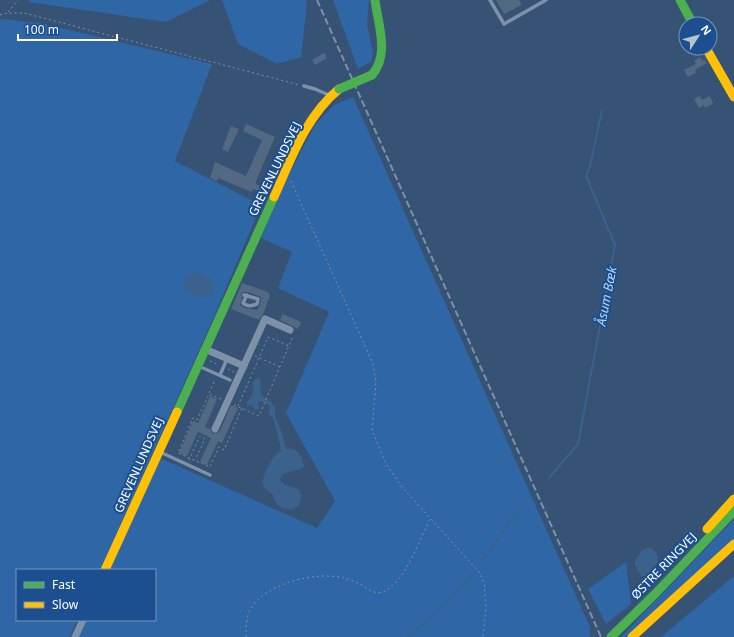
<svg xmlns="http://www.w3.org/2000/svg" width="734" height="637" font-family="'Noto Sans',sans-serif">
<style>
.green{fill:#2f66a5}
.water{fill:#3b618d}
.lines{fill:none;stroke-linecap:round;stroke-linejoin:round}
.stream{stroke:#3b618d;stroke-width:2}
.building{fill:#526984;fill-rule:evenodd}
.path{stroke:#7d92a8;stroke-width:1;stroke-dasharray:2 3;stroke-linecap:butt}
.lane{stroke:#7d92a8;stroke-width:3.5}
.street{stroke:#7d92a8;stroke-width:7}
.fast{stroke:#4caf50;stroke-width:9}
.slow{stroke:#ffc107;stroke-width:9}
.rail{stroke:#7e92a7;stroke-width:2;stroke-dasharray:7 3;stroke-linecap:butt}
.fast-bridge{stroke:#4caf50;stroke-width:9}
.labels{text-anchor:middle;stroke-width:4;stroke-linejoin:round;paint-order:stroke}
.street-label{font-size:12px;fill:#fff;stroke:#1b4f8f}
.water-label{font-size:13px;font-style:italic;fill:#b5d3f5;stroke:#1b4f8f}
</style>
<rect width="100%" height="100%" fill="#365274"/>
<g class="green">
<path d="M30,0h180l-44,22 -138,-20z"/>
<path d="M222,0h84l1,3 -6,54 -24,7 -39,-20z"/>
<path d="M333,0h36l-2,24 6,29 -2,9 -13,7z"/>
<path d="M0,19l40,4 172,41 -37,97 86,44 -47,112 -114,253h-83v50h60l-7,17h-70z"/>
<path d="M353,97l237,530v10h-512l8,-17h69v-50h-46l51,-112 157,70 18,-27 -49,-88 43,-101 -51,-24 14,-36 -31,-14 29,-66 25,-47 19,-20z"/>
<path d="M734,519v21l-107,97h-6z"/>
<path d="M626,562l5,42 -25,20 -18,-35z"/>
<path d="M734,576v61h-73z"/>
</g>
<g class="water">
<path d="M194,272c14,0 32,19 11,25l-19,-5c-7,-9 0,-16 8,-20z"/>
<path d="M256,378h3l2,2c-3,21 5,14 14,27v9l7,17 4,16c2,0 6,-1 7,0 6,1 11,12 11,18 -8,6 -20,2 -24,12 5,12 19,4 21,15 3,21 -25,20 -28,1l-9,-7 -2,-6c4,-11 8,-25 19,-31l-1,-6 -7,-28 -5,-2 2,-9 -9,-5 -3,1 1,6 -2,2 -3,-1 -2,-4 -5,1v-4l5,-7 2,-9 -2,-2z"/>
<path d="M651,547l6,7 1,8 -11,14h-6l-7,-13 8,-13z"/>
</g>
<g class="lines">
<g class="stream">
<path d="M549,478l29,-34 37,-199 -29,-69 4,-10 12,-56"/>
<path d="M480,564l47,-65"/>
<path d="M408,637c23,-19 46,-40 65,-64"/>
</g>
</g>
<g class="building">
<path d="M496,0h23l3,5 -18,9z"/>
<path d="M324,53l3,5 -12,7 -3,-5z"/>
<path d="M700,57l2,4 2,-2 3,4 -12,7 1,3 -8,4 -4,-7 12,-6 -2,-3z"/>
<path d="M700,96l2,4 8,-4 3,8 -8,4 -1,-3 -5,3 -5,-9z"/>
<path d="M246,124l29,13 -19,44v3l14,6 -2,4 -15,-5 -1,3 -34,-14 -1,3 -7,-3 5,-16 31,14 16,-36 -19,-9z"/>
<path d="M231,126l8,3 -11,23 -6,-3z"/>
<path d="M242,283l26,9 2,4 -7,18 -4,6 -28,-11zM243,292h5l13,5 -1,8 -3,5 -12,-2 -5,-3 2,-7 -1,-4z"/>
<path d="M283,314l18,8 -3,7 -18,-9z"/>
<path d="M210,396l7,3 -12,28 5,2 3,5 5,-1 2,-2 11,-26 7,3 -16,35 -4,-2 -11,24 -7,-3 11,-24 -13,-6 -11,24 -8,-3 14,-32 5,2z"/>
</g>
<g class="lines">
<g class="path">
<path d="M8,12l10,-12"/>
<path d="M0,15l7,-2h17l276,72"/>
<path d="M291,181l82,183 3,19 -4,47 14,34 16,23 76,84 6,11 2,26 -3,29"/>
<path d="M255,356l25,11"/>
<path d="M210,361l9,4"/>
<path d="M228,369l6,3"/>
<path d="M209,393l6,-13"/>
<path d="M221,399l-12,-5 -12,26 -4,-2 -15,35 32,14 9,-20 5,3 18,-42"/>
<path d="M234,405l25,11 34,-80"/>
<path d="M238,406l30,-69 21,9"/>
<path d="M189,460l11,-24 5,3 -10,21"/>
<path d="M246,637c0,-9 0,-19 4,-27 15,-27 66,-39 94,-32 4,1 10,3 14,5 8,4 15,12 25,9 21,-8 38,-54 47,-74"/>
</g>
<g class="lane">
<path d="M490,0l14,24 42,-24"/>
<path d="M304,86l11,3 14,6"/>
<path d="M244,295l14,4 -1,5c-5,2 -10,3 -14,-1l4,-8"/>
<path d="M203,368l27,12"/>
<path d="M220,375l7,-16"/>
<path d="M160,452l50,23"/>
</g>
<g class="street">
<path d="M205,349l39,17"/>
<path d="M215,429l50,-110 25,11"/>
<path d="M75,637l8,-17"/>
</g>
<g class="fast">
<path d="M680,0l13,24"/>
<path d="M372,75c18,-21 6,-50 3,-75"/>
<path d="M177,412l97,-215"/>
<path d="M611,637l45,-44 78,-82"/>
</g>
<g class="slow">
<path d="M706,48l28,49"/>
<path d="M274,197c17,-38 32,-81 65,-108"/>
<path d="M707,529l27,-30"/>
<path d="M105,570l72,-158"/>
<path d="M632,637l102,-93"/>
</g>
<path class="rail" d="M317,0l284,637"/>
<path class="fast-bridge" d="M339,89l33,-14"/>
</g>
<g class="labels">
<g class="street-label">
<text transform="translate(275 169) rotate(-64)" y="4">GREVENLUNDSVEJ</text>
<text transform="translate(139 465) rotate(-66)" y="4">GREVENLUNDSVEJ</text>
<text transform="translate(664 566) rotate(-46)" y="4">ØSTRE RINGVEJ</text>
</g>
<g class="water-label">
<text transform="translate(606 296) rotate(-79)" y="5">Åsum Bæk</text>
</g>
</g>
<rect x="16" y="569" width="140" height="52" fill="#1b4f8f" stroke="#7695bc"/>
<rect x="24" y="582" width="20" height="6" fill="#4caf50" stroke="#7695bc"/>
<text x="52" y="589" font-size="12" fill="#ffffff">Fast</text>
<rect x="24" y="602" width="20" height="6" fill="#ffc107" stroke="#7695bc"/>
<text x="52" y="609" font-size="12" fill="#ffffff">Slow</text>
<g transform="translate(698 36) rotate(54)"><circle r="19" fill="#1b4f8f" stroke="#7695bc"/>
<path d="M0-3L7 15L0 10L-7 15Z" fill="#b9c2ce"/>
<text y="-6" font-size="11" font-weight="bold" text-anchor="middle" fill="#ffffff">N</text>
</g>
<path d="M18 34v6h99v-6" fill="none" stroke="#ffffff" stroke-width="2"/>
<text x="24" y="34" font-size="12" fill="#ffffff" stroke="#1b4f8f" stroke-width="3" paint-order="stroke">100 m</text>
</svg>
